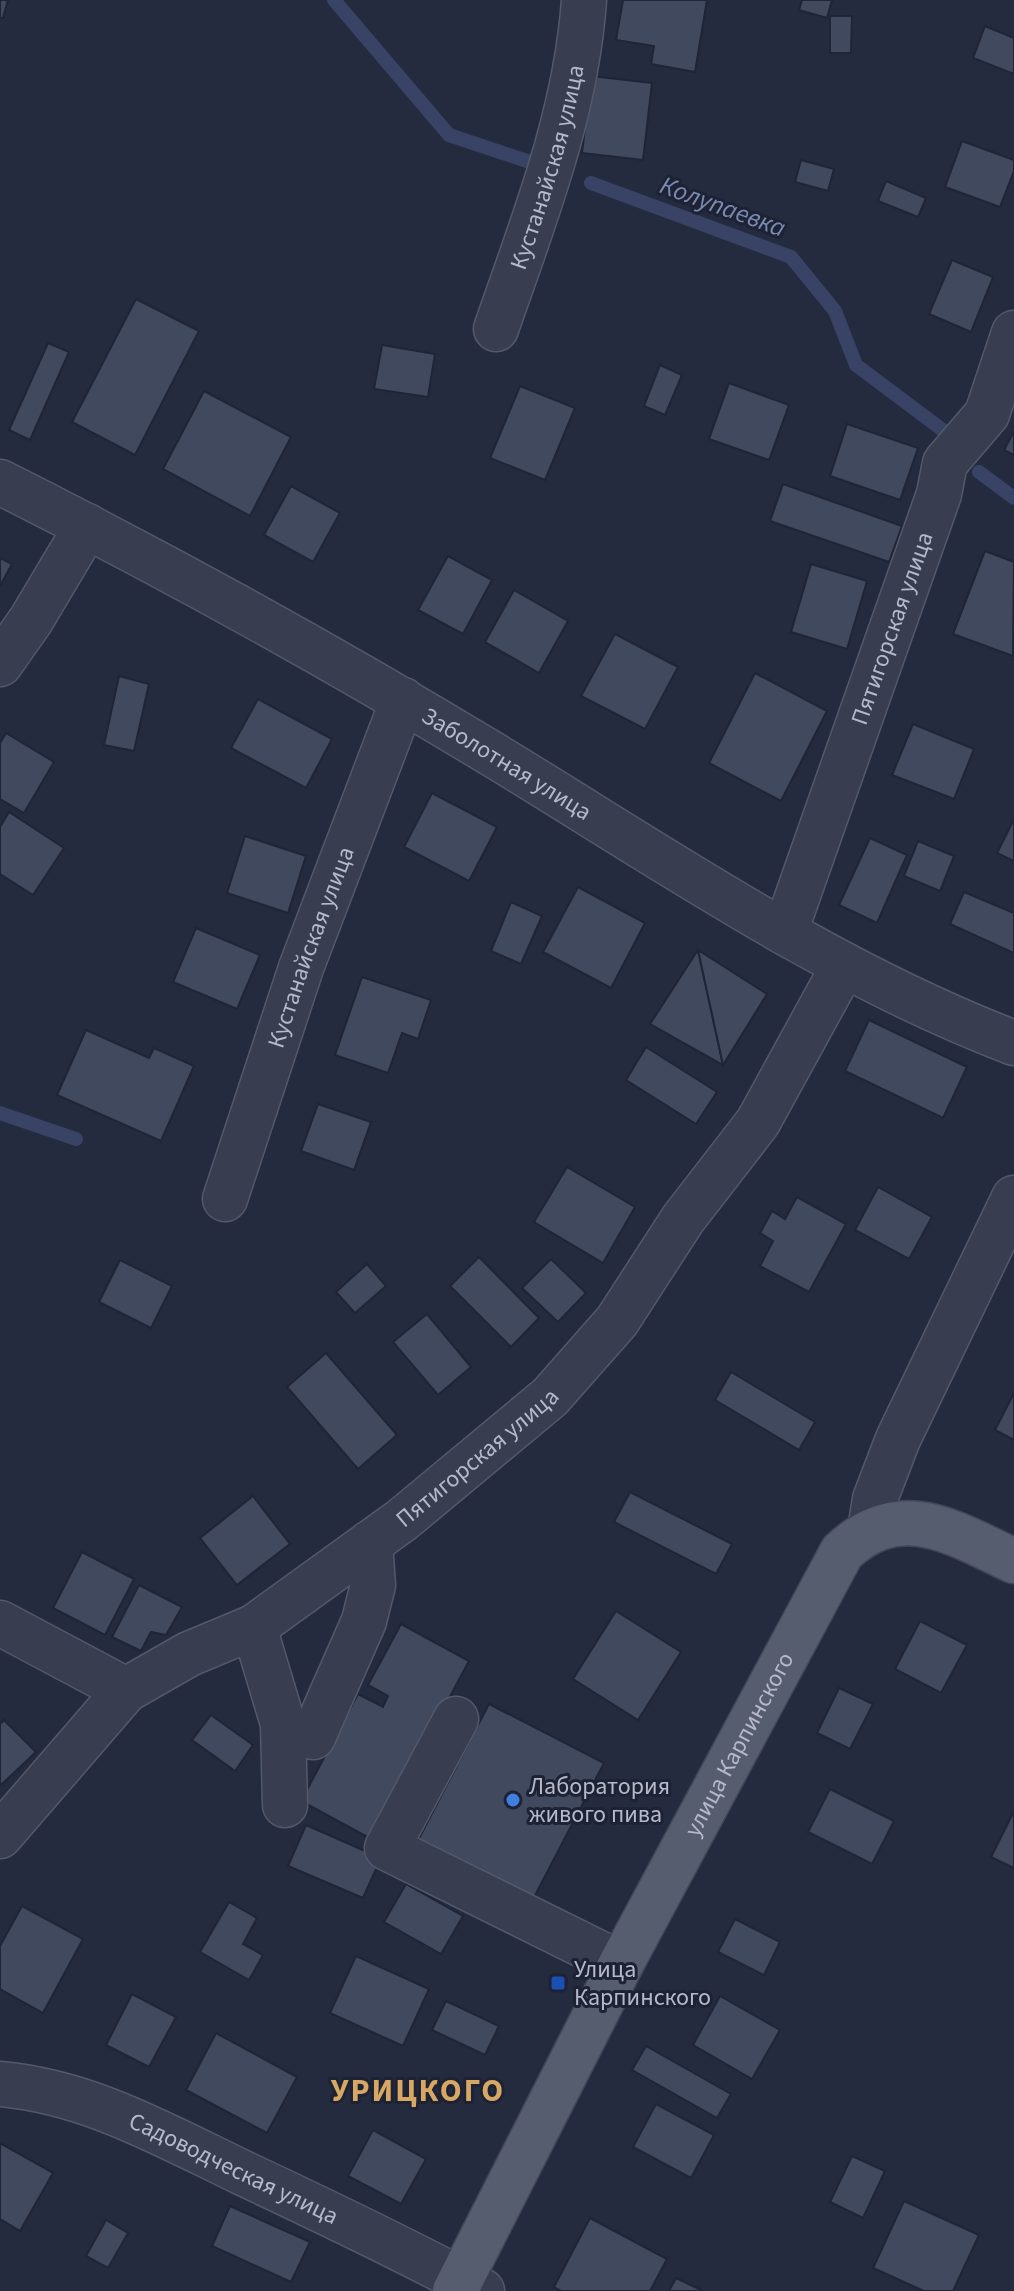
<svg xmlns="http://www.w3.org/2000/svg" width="1014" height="2291" font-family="'Source Sans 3',sans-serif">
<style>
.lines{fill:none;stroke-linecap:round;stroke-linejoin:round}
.stream{stroke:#384366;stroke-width:14}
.building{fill:#40495e;stroke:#1f2536;stroke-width:2}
.minor-casing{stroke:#53596a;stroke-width:47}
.major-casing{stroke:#424758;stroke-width:47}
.minor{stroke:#383e4f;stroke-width:44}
.major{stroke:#565d6f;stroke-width:44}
.shop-dot{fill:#3f7fe0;stroke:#1d2334;stroke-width:3}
.transit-dot{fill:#1a4fb4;stroke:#1d2334;stroke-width:3}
.labels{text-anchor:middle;stroke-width:6;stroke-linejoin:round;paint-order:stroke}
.street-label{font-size:24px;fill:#b5b9ca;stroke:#1d2334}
.poi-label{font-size:24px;fill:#b5b9ca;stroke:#1d2334;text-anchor:start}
.water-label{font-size:26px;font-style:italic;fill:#7c8ab2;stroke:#1d2334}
.district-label{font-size:32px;font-weight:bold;letter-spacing:2px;fill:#d7a863;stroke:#1d2334}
</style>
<rect width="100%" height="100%" fill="#242b3f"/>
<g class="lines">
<g class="stream">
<path d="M334,0l115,135 90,30"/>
<path d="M591,183l200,74 44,54 21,54 92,69"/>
<path d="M979,472l35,26"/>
<path d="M0,1113l76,26"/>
</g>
</g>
<g class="building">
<path d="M0,0h8l-5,18h-3z"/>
<path d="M623,0h84l-12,72 -44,-8 3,-18 -38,-6z"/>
<path d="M802,0h30l-5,18 -28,-8z"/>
<path d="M830,16h22l-1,37h-21z"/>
<path d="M985,26l29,12v36l-41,-16z"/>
<path d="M591,76l61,7 -9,77 -61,-7z"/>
<path d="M962,141l52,19v11l-14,36 -55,-20z"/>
<path d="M801,160l33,9 -6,22 -33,-9z"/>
<path d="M886,181l40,17 -8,19 -40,-16z"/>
<path d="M952,260l41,17 -22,55 -42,-18z"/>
<path d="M136,299l63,32 -64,124 -63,-33z"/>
<path d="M48,343l21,9 -39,88 -21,-10z"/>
<path d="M382,345l53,9 -7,43 -54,-8z"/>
<path d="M660,365l22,10 -17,40 -21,-9z"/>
<path d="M729,383l60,22 -20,55 -60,-21z"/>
<path d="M520,386l55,22 -30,72 -55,-22z"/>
<path d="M204,391l87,46 -41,79 -87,-47z"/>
<path d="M847,424l71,24 -18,52 -70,-24z"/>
<path d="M1014,431v24l-10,-5z"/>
<path d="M783,484l119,42 -13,36 -119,-41z"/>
<path d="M291,486l49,27 -27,49 -49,-27z"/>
<path d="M985,551l29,11 -1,94 -60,-22z"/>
<path d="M448,556l44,24 -29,54 -45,-24z"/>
<path d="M0,558l12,6 -12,22z"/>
<path d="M811,564l56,17 -20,68 -56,-17z"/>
<path d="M514,590l54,31 -29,52 -54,-31z"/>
<path d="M615,634l63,33 -33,62 -64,-33z"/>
<path d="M755,673l72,38 -46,90 -72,-38z"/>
<path d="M119,676l30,8 -15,67 -30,-6z"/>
<path d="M258,699l74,40 -26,49 -75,-40z"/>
<path d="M913,724l61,25 -20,50 -62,-24z"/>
<path d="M6,733l48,29 -30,51 -24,-14v-56z"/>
<path d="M432,793l65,34 -28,54 -65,-34z"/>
<path d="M9,812l55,36 -31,47 -33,-21v-47z"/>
<path d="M1014,819v42l-17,-8z"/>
<path d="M245,836l61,20 -18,57 -61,-20z"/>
<path d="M870,838l37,17 -30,68 -38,-18z"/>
<path d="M918,841l36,15 -14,35 -36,-15z"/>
<path d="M578,887l67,36 -34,65 -68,-36z"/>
<path d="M964,892l50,21v40l-64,-29z"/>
<path d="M511,902l31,14 -21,48 -30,-13z"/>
<path d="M196,928l64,27 -23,54 -64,-27z"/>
<path d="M698,950l25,115 -73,-41z"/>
<path d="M698,950l69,44 -44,71z"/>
<path d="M362,977l69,23 -13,39 -16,-6 -14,40 -53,-18z"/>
<path d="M869,1020l98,47 -24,51 -98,-47z"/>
<path d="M86,1030l63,28 5,-10 40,18 -33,75 -104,-46z"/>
<path d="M646,1047l71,45 -21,32 -70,-44z"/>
<path d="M318,1104l53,18 -17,48 -53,-19z"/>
<path d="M567,1167l68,40 -32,56 -69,-41z"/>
<path d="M878,1187l54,30 -23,42 -54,-29z"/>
<path d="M797,1197l49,27 -37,68 -49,-26 13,-25 -13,-8 12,-22 13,8z"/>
<path d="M479,1257l60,61 -28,29 -61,-61z"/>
<path d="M551,1259l35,34 -28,29 -36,-34z"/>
<path d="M120,1260l52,26 -21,42 -52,-26z"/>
<path d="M367,1264l19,22 -31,27 -19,-21z"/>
<path d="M427,1314l44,53 -33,28 -45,-53z"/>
<path d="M326,1353l71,82 -39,34 -71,-82z"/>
<path d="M731,1372l84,50 -16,28 -84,-50z"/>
<path d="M1014,1393v47l-19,-10z"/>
<path d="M630,1492l102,52 -16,30 -102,-52z"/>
<path d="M253,1496l37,48 -53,41 -37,-47z"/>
<path d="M82,1552l52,27 -29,56 -52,-27z"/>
<path d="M139,1585l43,22 -16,28 -15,-3 -10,19 -29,-14z"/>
<path d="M616,1611l65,41 -43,68 -65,-41z"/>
<path d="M920,1621l47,24 -26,48 -46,-24z"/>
<path d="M401,1624l68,37 -96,179 -72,-39 57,-107 25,13 5,-11 -20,-11z"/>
<path d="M839,1688l34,16 -23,45 -33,-16z"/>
<path d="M489,1704l115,59 -75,144 -115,-59z"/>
<path d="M211,1715l42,30 -18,26 -43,-31z"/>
<path d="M4,1720l32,32 -36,34v-62z"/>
<path d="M830,1789l64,32 -22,43 -64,-32z"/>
<path d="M1014,1811v57l-23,-11z"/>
<path d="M306,1825l75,33 -18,40 -75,-32z"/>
<path d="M406,1884l57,32 -22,38 -57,-32z"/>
<path d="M229,1902l28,16 -14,26 20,11 -14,25 -49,-28z"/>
<path d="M22,1906l61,33 -40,74 -43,-24v-43z"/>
<path d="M735,1919l45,23 -16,33 -46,-23z"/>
<path d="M356,1956l73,33 -26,57 -73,-33z"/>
<path d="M132,1994l44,23 -27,50 -43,-22z"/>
<path d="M720,1996l60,34 -28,49 -59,-34z"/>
<path d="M446,2001l53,25 -14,29 -53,-25z"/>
<path d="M216,2033l81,44 -30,56 -81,-43z"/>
<path d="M646,2046l85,48 -14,24 -85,-48z"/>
<path d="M656,2104l58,31 -23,43 -58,-31z"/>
<path d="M373,2130l53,29 -25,45 -53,-28z"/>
<path d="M0,2143l53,30 -33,58 -20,-12z"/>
<path d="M852,2156l33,15 -22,47 -33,-16z"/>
<path d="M904,2201l75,34 -26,56h-29l-51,-23z"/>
<path d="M230,2206l80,36 -19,40 -79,-36z"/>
<path d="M590,2218l77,41 -17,32h-89l-7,-4z"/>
<path d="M106,2220l22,13 -20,35 -22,-12z"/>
<path d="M676,2278l27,13h-34z"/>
</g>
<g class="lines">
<g class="minor-casing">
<g id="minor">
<path id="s1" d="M496,329c37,-107 80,-214 88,-329"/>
<path id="s2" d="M0,482c171,86 339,179 502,278 167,102 329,213 512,283"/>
<path d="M0,664l31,-44 56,-94"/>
<path id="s3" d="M785,932l154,-438 6,-31 42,-49 27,-81"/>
<path id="s4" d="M225,1199l76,-231 102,-268"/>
<path d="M870,1530l5,-31 23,-60 116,-241"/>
<path d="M0,1623l126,67"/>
<path d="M254,1627l29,97 2,81"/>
<path d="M456,1719l-69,129 234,116"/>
<path d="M313,1737l51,-116 9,-36 -3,-42"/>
<path id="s5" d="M0,1836l126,-146 63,-36 65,-27 148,-107 148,-123 67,-76 66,-102 75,-97 85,-155"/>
<path id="s6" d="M0,2084c89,8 164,51 243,89 81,38 161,76 239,118"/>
</g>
</g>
<g class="major-casing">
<g id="major">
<path id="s7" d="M455,2291l166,-327 221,-412c58,-55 112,-19 172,9"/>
</g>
</g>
<use href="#minor" class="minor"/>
<use href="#major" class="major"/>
</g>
<circle class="shop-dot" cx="513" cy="1800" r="8"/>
<rect class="transit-dot" x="550" y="1975" width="16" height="16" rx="4"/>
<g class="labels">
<g class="street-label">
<text dy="8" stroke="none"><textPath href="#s1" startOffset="170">Кустанайская улица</textPath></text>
<text dy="8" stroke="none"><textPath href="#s3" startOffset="322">Пятигорская улица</textPath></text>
<text dy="8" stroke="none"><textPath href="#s2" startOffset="580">Заболотная улица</textPath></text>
<text dy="8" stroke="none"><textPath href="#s4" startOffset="266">Кустанайская улица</textPath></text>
<text dy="8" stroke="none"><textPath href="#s5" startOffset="616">Пятигорская улица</textPath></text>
<text dy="8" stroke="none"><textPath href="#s7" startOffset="616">улица Карпинского</textPath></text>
<text dy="8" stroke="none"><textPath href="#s6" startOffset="250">Садоводческая улица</textPath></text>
</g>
<g class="poi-label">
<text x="529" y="1794">Лаборатория<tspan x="529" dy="28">живого пива</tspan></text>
<text x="574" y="1977">Улица<tspan x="574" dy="28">Карпинского</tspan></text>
</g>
<g class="water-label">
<text transform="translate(723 206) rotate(20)" y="9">Колупаевка</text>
</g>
<g class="district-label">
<text x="418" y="2101">УРИЦКОГО</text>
</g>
</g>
</svg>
